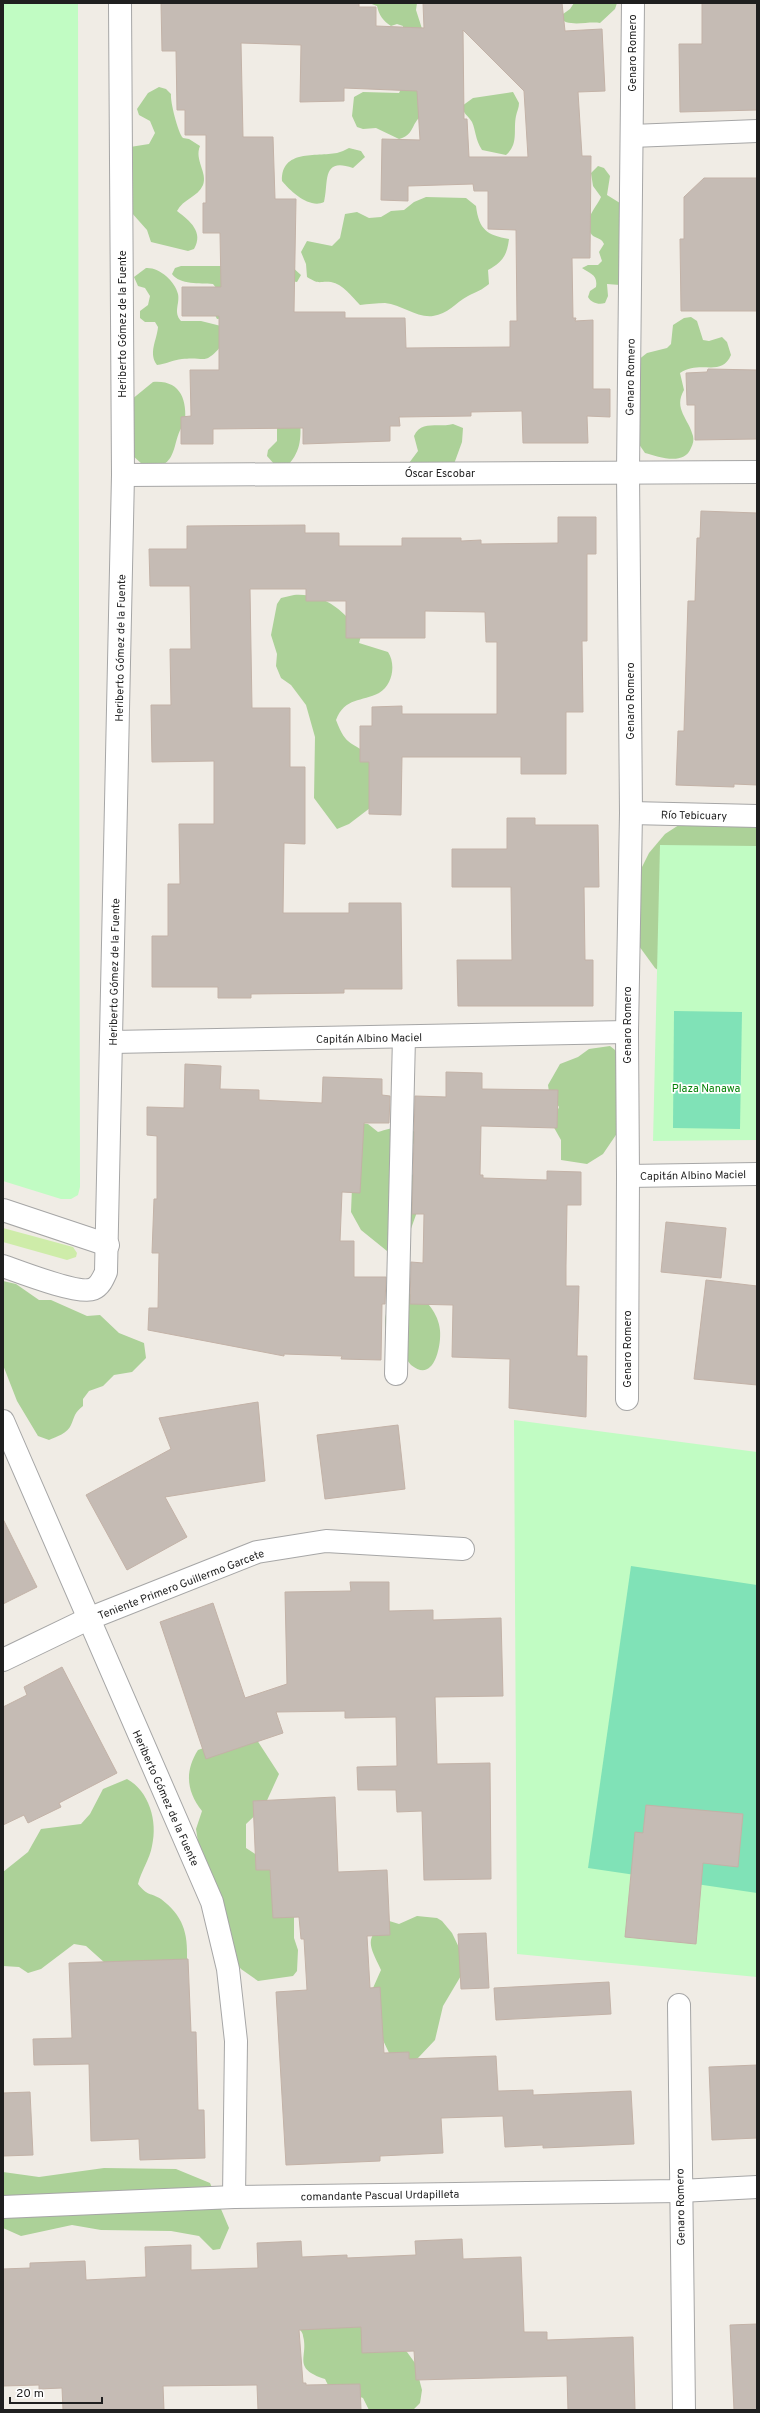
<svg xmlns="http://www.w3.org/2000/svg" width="760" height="2413" font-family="Overpass,sans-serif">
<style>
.grass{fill:#ceeca9}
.forest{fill:#acd198}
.park{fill:#c1fcc3}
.pitch{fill:#80e2b7}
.building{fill:#c5bbb4;stroke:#c3b2a7;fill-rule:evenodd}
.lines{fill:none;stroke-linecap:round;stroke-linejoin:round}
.minor-casing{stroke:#a6a6a6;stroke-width:24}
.minor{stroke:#fff;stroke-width:22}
.labels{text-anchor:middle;stroke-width:3.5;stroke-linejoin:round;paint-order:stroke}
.street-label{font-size:11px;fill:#1f1f1f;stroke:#fff}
.park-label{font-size:11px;fill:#07830b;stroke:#fff}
</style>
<rect width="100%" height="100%" fill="#f0ece5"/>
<path class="grass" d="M3,1228l70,19 4,6 -1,4 -9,3 -64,-18z"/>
<g class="forest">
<path d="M369,3h48l-1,7 8,25 -21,9v-18l-6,-2 -6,2c-8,-5 -12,-11 -14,-20z"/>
<path d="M574,3h43l-2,6 -15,14c-13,-2 -33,5 -41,-6l11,-8z"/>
<path d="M415,60l5,57c-9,8 -6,18 -21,22l-23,-11 -13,1 -6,-2 -5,-11 2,-19 9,-5 36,1z"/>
<path d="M159,87l7,2 5,5c-1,7 7,39 12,44l6,1 11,7c-6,14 8,27 3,39 -5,12 -20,14 -26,26 13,10 27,21 17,38l-6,2 -37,-9 -4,-12 -16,-18 -1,-65 19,-3 6,-11 -5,-12 -11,-6 -2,-6 11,-16z"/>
<path d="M513,92l6,11c0,5 -2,8 -3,13 -3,14 3,28 -10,39l-24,-5c-7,-11 -6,-19 -10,-28 -4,-7 -9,-8 -10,-16l11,-8z"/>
<path d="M349,148l12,3 4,6 -12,11c-32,-11 -24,14 -29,34 -14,7 -33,-10 -42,-21 -1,-32 34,-24 55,-28 4,-1 8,-3 12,-5z"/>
<path d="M598,166l6,2 6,8 -3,19 21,13 -8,77 -13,-1 1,12 -3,7c-6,2 -14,0 -17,-6l2,-6 6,-4c2,-13 -6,-13 -14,-19l6,-3h10l4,-4 -3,-9 5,-8c-3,-7 -8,-5 -12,-9 -11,-13 4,-27 9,-38l-8,-11 -2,-13z"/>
<path d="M426,197l40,1 10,8c3,24 11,29 33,33 -2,16 -6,23 -21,31l1,14c-7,6 -13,8 -21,12 -13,7 -20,18 -35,20 -16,2 -31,-11 -48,-13 -8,0 -17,1 -25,2 -8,-8 -17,-21 -29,-23 -13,-1 -11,3 -24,-5l-1,-13 -5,-12 6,-11 25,5 8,-8 5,-24 12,-2 12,6 12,-1 10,-6 13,-1 10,-8z"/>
<path d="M181,266h110l10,9 -4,7 -13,-2 -60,38 -7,1 -3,-6 3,-24 -4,-5c-13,-1 -33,1 -41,-10l3,-6z"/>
<path d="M146,268c13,-1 29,13 32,26 2,10 -5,18 3,27h20l20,5 2,18c-20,23 -16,12 -41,15 -9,1 -16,5 -25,6 -9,-12 0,-25 1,-38l-3,-5h-10l-5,-4v-7l8,-6 2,-9 -5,-8 -7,-2 -4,-9z"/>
<path d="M691,317l6,4 6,19 6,1 13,-4 5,5 4,13c-10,23 -30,4 -51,18l4,17c-11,19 5,29 9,46 1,4 0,8 -2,12 -7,18 -32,9 -46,5l-11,-16 -1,-73 14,-11 20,-5 4,-4 2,-19 11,-7z"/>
<path d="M153,382c28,-2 34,18 32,41 -12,12 -7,35 -23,42l-20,-1 -10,-9 -1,-55z"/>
<path d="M300,417c1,19 2,33 -12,48h-13l-8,-9 1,-6 9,-9v-14z"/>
<path d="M453,424l10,4 -1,14 -8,22 -45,-1 9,-12 -4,-15c7,-16 25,-8 39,-12z"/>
<path d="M294,595c30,-2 52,16 67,41l-2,7 29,9c8,12 5,33 -9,41 -17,9 -34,4 -43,27 11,29 16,20 35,37l-1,51 -21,16 -12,5 -23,-31 1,-61 -9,-32 -15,-20 -10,-7 -5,-12 1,-12 -6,-19 6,-31 4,-6z"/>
<path d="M682,823l73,3 2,2v66l-89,83 -13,-9 -16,-22 1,-75 9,-18 16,-19z"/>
<path d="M610,1046l5,4 13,24 -6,52 -19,28 -16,10 -26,-4v-20l-9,-16 7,-17 -10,-15 -1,-7 12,-21 18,-7 11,-8z"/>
<path d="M361,1123l7,1 10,8c14,-4 32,-11 40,5l-7,11 -4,19 7,10 3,35 -9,25 -15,13 -6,1 -26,-21 -10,-18 1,-25z"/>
<path d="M3,1281l13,3 23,16h12l36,16 13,-1 19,18 25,10 2,15 -14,14 -18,3 -11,11 -14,5 -6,8v7c-9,7 -8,10 -12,19 -3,8 -15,12 -22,15l-11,-4 -21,-35 -14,-36z"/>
<path d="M403,1288l11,9h7c12,10 21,25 19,42 -1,14 -8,43 -29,26 -3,-3 -6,-9 -9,-12 -4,-6 -10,-11 -13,-17 -10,-15 1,-40 14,-48z"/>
<path d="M251,1731l28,43 -15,33 -18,17v24l29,19 19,50v21l4,12 -1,21 -4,5 -35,5 -17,-12 -9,-11 -32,-103 -4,-26 6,-18c-15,-19 -18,-39 -4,-61z"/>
<path d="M127,1779c22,12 31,42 25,67 -2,13 -11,25 -14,38 10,13 12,8 23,15 22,17 27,33 26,61l-82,3 -19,-17 -12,-2 -33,25 -13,4 -9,-6 -16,-1v-94l25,-20 13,-23 40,-5 9,-10 13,-25z"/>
<path d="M417,1916l20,2 5,3 10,12 13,27 -3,14 -19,32 -8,34 -17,18 -12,6 -15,-7 -11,-23 -7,-46 8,-18c-12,-26 -17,-30 5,-50l13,4z"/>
<path d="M104,2168l72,1 34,14 19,45 -9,21 -7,1 -14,-14 -28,-5 -70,-1 -29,-5 -51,11 -18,-8v-56l36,5z"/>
<path d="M296,2325h61l50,27 8,11 7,27 -2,13 -7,7h-44l-6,-12 -35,-13 -3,-6c-34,-11 -16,-22 -22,-43 0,-4 -5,-8 -7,-11z"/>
</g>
<g class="park">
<path d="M3,3h75l2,1184 -2,8 -7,4h-10l-58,-18z"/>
<path d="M660,845l97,1v294l-104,1z"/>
<path d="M514,1420l243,32v525l-240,-23z"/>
</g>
<g class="pitch">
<path d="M674,1011l68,1 -2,117 -67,-1z"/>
<path d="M631,1566l126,19v308l-169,-25z"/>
</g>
<g class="building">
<path d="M161,3h198v4h17v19l48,2 -1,-25h139l3,28 37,-2 3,62 -27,1 4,64h9l-1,102h-18l1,60h3l-1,3 18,-1v69h17v28l-23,-1 1,27h-65l-1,-32 -51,1v4l-72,1 1,9h-10v15l-87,3v-16l-90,1v15h-32v-27l10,-1 -1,-46h29v-54h-37v-29h39l-1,-54h-17v-30h3v-68h-21v-25h-8l-1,-59h-14zM463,30l61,61 4,66h-59l-2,-38h-3zM241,43l60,2 -1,57 44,-1v-13l73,3 3,49 -38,-1 -1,61 27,1v-15l65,-2 1,7h14v38l28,1 1,91h-7v26l-104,1 -1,-30h-60v-6h-51l2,-113h-21l-2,-62h-30z"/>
<path d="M702,3h55v107l-77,2 -1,-68h23z"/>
<path d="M704,178h53v133h-76l-1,-72h4v-42z"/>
<path d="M708,369l49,1v69l-62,1v-35h-8l-1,-32 21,-1z"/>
<path d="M701,511l56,2v272l-23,-1v3l-58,-2 2,-54h6l4,-130h7l2,-63h3z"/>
<path d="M558,517h38v37h-9v87h-5l1,71h-17v62h-45v-17h-119l-1,58 -32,-1v-52h-9v-36h12v-19l30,-1v8h95v-72h-11l-1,-30 -60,-1v27h-79v-37h-40v-12h-56l2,119h38v59h15v77l-21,-1 -1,70h66v-10h52l1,86h-58v4l-93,1v4h-33v-11h-66v-51h16v-52h12l-1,-60h35v-63l-62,1 -1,-57h20l-1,-56h21l-1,-63h-40l-1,-37h38v-23l118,-1v8h34v13h63v-8h59v3l20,-1v4l77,-1z"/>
<path d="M507,818h28v7h63l1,62h-15l1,73h8v46h-135l-1,-46h55l-1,-73h-59v-38h55z"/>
<path d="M185,1064l36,2 -1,23 39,1v10l63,3 1,-26 59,2v16l8,1 -1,27h-25l-4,70 -18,-1 -2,49h14v36h32l-1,27h-3l-1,56 -40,-1 1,-3 -58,-2v2l-136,-26 1,-22h9l1,-55h-7l2,-54h3v-63l-10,-1v-28l37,1z"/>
<path d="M446,1072l36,1v16l76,1 -1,38 -76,-2 -1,49h3v3l64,2v-9l34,1v33h-14l-1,60v21h13l-2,70h10l-1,61 -77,-9 1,-49 -58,-2 1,-52 -43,-1 1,-42 12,1 1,-49h-12l3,-118 31,1z"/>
<path d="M666,1222l60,6 -5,50 -60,-6z"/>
<path d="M706,1280l51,6v99l-63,-6z"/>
<path d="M258,1402l7,79 -100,16 22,40 -60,33 -41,-75 85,-46 -12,-31z"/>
<path d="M398,1425l7,64 -80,10 -8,-64z"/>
<path d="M3,1519l34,68 -34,17z"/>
<path d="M350,1582h39v29l44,-1v10l68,-2 2,78 -68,1 2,67 53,-1 1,116 -67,1 -2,-69 -25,1 -1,-22h-38l-1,-23 40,-1 -1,-49 -51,1v-7l-69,1 7,21 -77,26 -46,-137 53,-19 32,95 42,-14 -2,-92 66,-1z"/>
<path d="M62,1667l55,106 -58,30 2,4 -33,16 -4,-8 -21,10v-118l24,-12 -3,-8z"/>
<path d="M335,1797l3,75 49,-2 3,65 -23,1 3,52 10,-1 4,66 25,-1v7l87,-3 2,35 35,-1v5l98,-4 3,53 -91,4v-3l-38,2 -2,-31 -62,2 2,35 -63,3v5l-94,4 -10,-173 31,-2 -3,-51h-3l-2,-22 -26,1 -3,-48h-14l-3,-69z"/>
<path d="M646,1805l97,9 -5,53 -35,-4 -7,81 -71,-7 10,-105 8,1z"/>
<path d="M486,1933l3,55 -28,1 -3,-55z"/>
<path d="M188,1959l3,73h5l2,78h6l1,48 -65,2 -1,-21 -48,2 -2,-77 -55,1 -1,-26 39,-1 -3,-75z"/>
<path d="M609,1982l2,32 -115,6 -2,-32z"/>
<path d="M757,2065v73l-45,2 -3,-73z"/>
<path d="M30,2092l3,63 -30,1v-63z"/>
<path d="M462,2239l1,20 58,-2 3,75h23v8l86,-3 2,73h-67l-1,-34 -151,4 -2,-29 -52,2 -1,-26 -62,3 4,53h3v2l54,-1 1,26h-103l-1,-25 -94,1 1,24h-101l-1,-22 -23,1v-4l-36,1v-117l27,-1v-5l55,-2 1,19 60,-3 -1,-30 46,-2v25l67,-2 -1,-25 44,-2 1,16 45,-2v3l69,-3 -1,-14z"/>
<path d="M757,2324v86h-23l-4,-85z"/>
</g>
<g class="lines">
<g class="minor-casing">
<g id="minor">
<path d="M632,136l125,-5"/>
<path d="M123,475l634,-3"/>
<path d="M631,813l126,3"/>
<path d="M112,1042l515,-10"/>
<path d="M628,1176l129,-2"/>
<path d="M3,1210l105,35"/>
<path d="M3,1266c17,6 76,29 90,23 7,-3 10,-10 13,-17l17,-797 -3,-472"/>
<path d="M396,1374l8,-337"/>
<path d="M627,1399l1,-223 -1,-144 4,-219 -3,-341 5,-469"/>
<path d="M3,1421l209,481 16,67 8,72 -2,156"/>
<path d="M3,1660l85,-41 169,-67 69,-11 137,8"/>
<path d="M679,2005l5,405"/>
<path d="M3,2207l231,-10 446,-6 77,-4"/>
</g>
</g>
<use href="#minor" class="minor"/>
</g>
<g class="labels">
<g class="street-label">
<text transform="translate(632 53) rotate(-90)" y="4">Genaro Romero</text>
<text transform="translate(122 324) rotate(-90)" y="4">Heriberto Gómez de la Fuente</text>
<text transform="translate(630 377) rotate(-89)" y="4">Genaro Romero</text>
<text x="440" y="477">Óscar Escobar</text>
<text transform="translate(120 648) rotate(-89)" y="4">Heriberto Gómez de la Fuente</text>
<text transform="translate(630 701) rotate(-90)" y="4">Genaro Romero</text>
<text transform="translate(694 815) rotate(1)" y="4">Río Tebicuary</text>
<text transform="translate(114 972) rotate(-89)" y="4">Heriberto Gómez de la Fuente</text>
<text transform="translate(627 1025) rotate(-90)" y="4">Genaro Romero</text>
<text transform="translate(369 1038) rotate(-1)" y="4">Capitán Albino Maciel</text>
<text transform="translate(693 1175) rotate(-1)" y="4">Capitán Albino Maciel</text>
<text transform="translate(627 1349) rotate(-90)" y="4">Genaro Romero</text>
<text transform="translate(181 1584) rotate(-21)" y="4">Teniente Primero Guillermo Garcete</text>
<text transform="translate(166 1798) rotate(66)" y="4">Heriberto Gómez de la Fuente</text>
<text transform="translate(380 2195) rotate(-1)" y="4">comandante Pascual Urdapilleta</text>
<text transform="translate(680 2207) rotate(-91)" y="4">Genaro Romero</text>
</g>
<g class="park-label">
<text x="706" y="1092">Plaza Nanawa</text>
</g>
</g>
<rect width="760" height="2413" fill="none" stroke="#1f1f1f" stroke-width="8"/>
<path d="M10 2397v6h92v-6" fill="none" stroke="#1f1f1f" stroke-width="2"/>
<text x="16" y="2397" font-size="12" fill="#1f1f1f" stroke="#ffffff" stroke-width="3" paint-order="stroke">20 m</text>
</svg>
